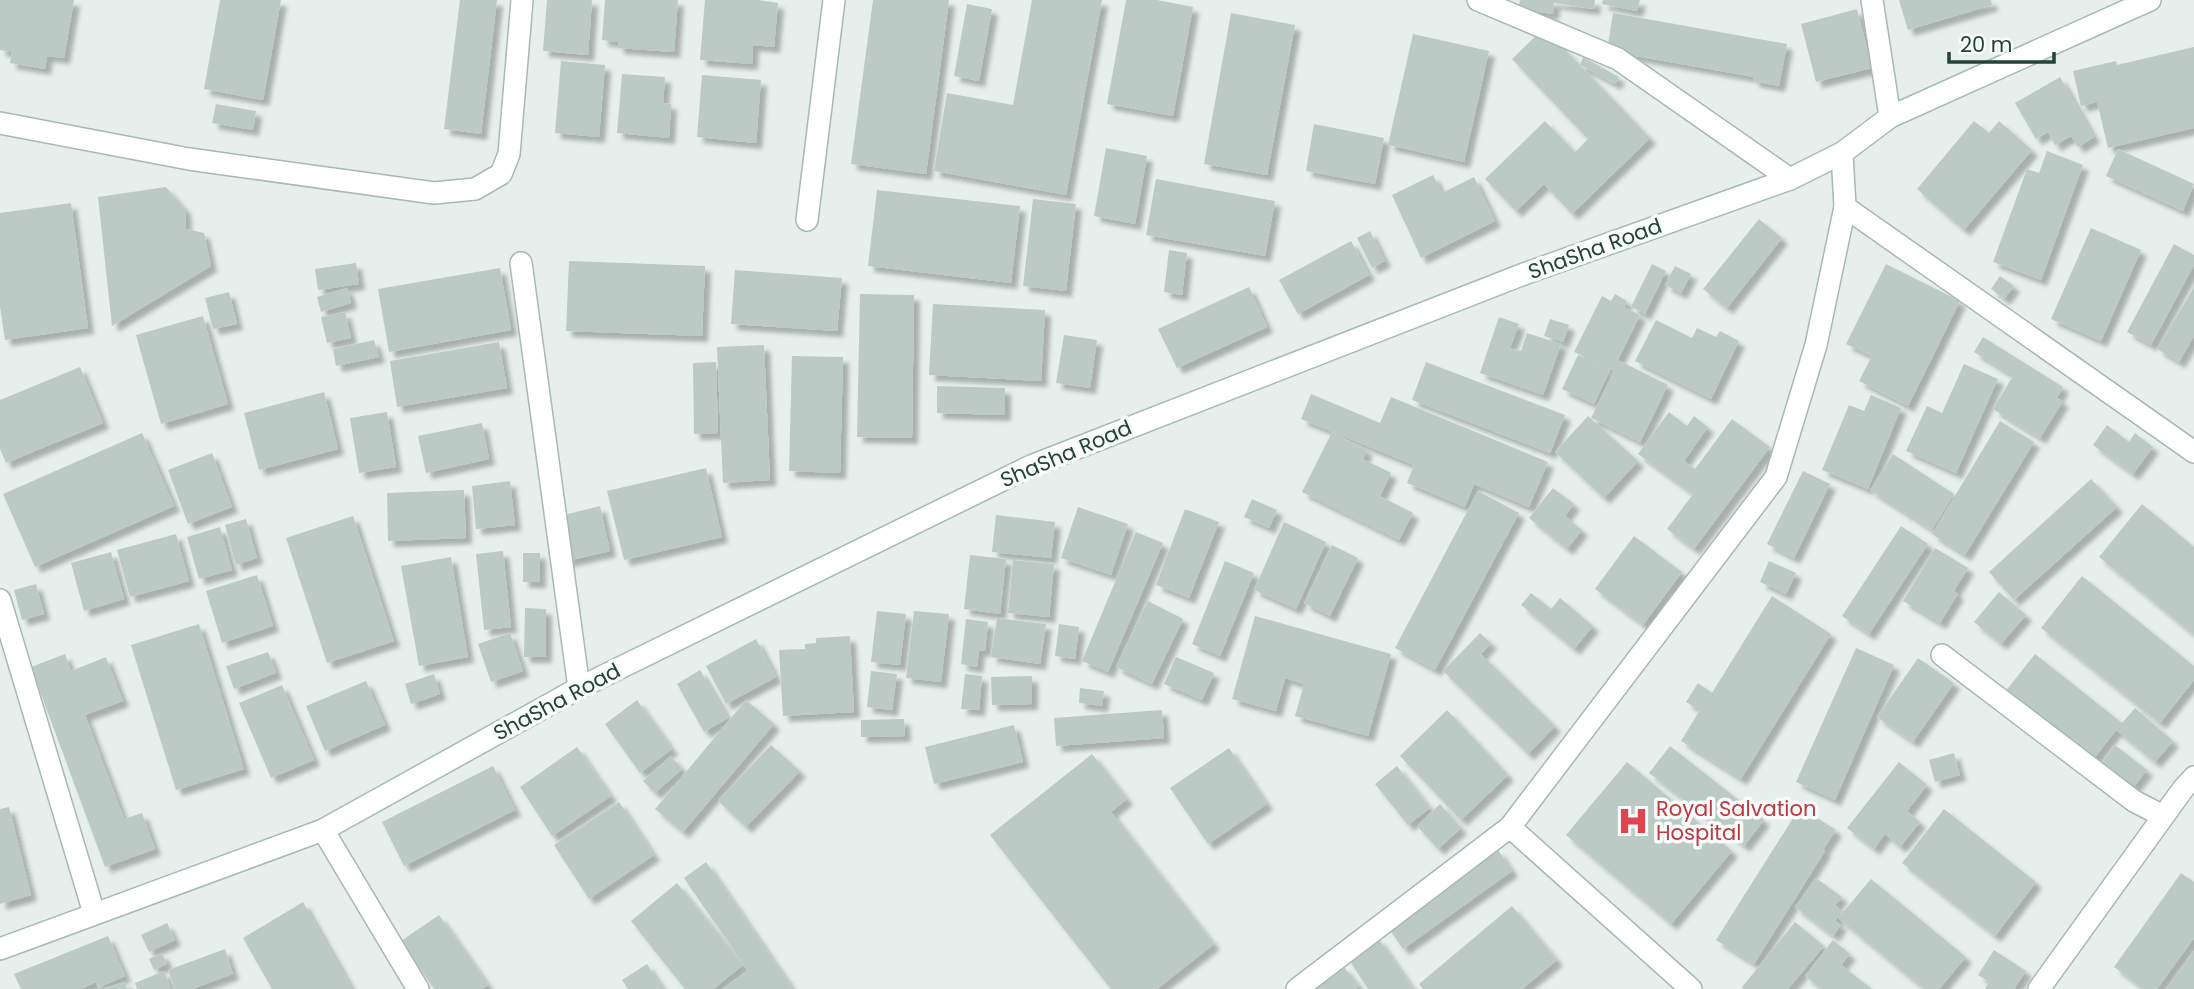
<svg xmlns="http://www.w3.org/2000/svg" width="2194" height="989" font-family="Poppins,sans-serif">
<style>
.building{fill:#bbcac4;filter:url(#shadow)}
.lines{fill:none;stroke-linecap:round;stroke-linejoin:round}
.street-casing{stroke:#a8b8b2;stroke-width:24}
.secondary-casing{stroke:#a4bbb3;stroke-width:24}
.street{stroke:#fff;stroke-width:21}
.secondary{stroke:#fff;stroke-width:21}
.labels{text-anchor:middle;stroke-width:7;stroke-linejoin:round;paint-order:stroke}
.street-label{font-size:21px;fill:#24423a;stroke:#f7fbf9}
.health-label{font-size:21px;fill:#be3a42;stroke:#f7fbf9;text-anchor:start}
</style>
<defs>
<filter id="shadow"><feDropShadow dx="6" dy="6" stdDeviation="2" flood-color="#0004"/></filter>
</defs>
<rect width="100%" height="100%" fill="#e6efeb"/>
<g class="building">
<path d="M0,0h74l-10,58 -17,-2 -2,13 -35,-6 2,-11 -12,-2z"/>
<path d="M220,0h61l-18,100 -59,-11z"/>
<path d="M460,0h37l-16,134 -37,-5z"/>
<path d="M547,0h45l-4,55 -45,-4z"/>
<path d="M605,0h73l-4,52 -56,-4v-6l-16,-2z"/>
<path d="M705,0h53l20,3 -4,44 -21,-2 -1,19 -52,-4z"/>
<path d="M873,0h76l-23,174 -75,-10z"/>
<path d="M1032,0h70l-36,195 -132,-24 13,-78 66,12z"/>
<path d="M1126,0h31l36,7 -20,109 -66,-12z"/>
<path d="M1520,0h75l-1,9 -40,-6 -1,11 -35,-5z"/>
<path d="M1603,0h37l-3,11 -35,-7z"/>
<path d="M1899,0h92l1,5 -84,25z"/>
<path d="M967,4l25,5 -13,72 -25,-5z"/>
<path d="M1857,9l15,59 -56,14 -15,-58z"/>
<path d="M1231,13l64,12 -28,150 -63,-11z"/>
<path d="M1613,13l174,31 -8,42 -26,-5 1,-4 -147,-26z"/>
<path d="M1544,28l106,110 -78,76 -28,-30 -28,27 -31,-32 60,-58 30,31 13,-13 -76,-80z"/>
<path d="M1413,34l76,17 -25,111 -76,-17z"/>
<path d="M2194,47v81l-86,20 -11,-46 -16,4 -8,-35 43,-10 1,4z"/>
<path d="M1583,57l36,20 -4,7 -35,-19z"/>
<path d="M561,61l44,4 -6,72 -44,-4z"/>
<path d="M622,74l43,3 -2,26 8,1 -2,34 -52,-5z"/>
<path d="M702,75l59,5 -5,63 -59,-6z"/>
<path d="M2060,77l34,60 -16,10 -7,-11 -16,9 -7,-13 -12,7 -21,-36z"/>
<path d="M216,104l40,7 -3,19 -41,-7z"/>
<path d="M1974,121l15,12 10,-12 33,29 -68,80 -47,-41z"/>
<path d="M1314,124l70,14 -9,46 -69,-13z"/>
<path d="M1106,148l41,8 -12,68 -41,-8z"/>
<path d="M2118,149l76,35 -11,27 -77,-35z"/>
<path d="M2047,151l36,14 -42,115 -48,-18 34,-93 12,4z"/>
<path d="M1433,175l9,18 32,-16 21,44 -74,37 -29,-63z"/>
<path d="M1156,179l119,22 -10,55 -119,-21z"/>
<path d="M166,187l19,22 1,20 18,4 7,33 -99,60 -14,-129z"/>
<path d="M877,190l143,16 -9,77 -143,-17z"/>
<path d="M1033,199l43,5 -10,87 -43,-5z"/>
<path d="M71,203l17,125 -83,12 -5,-33v-94z"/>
<path d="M1759,219l23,19 -55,70 -24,-19z"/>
<path d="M2091,228l50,22 -40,91 -50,-22z"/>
<path d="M1370,231l15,30 -13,7 -15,-30z"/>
<path d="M1351,241l18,34 -71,39 -19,-34z"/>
<path d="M2174,244l20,11v10l-43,80 -24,-13z"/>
<path d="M1169,250l18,3 -5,42 -18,-3z"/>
<path d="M569,261l136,5 -3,70 -136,-5z"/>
<path d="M356,263l3,21 -41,6 -3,-21z"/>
<path d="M1652,264l14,7 -21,43 -14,-7z"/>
<path d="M1886,264l74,37 -52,105 -49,-25 13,-25 -26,-12z"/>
<path d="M1675,266l16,8 -10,19 -16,-8z"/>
<path d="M500,268l11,62 -122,22 -11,-63z"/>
<path d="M735,270l107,8 -5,53 -106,-7z"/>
<path d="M2000,276l14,10 -10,13 -13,-10z"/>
<path d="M1249,287l18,40 -90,41 -19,-39z"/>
<path d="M2194,287v49l-15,26 -22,-13z"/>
<path d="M347,288l4,15 -30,9 -4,-15z"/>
<path d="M229,292l8,32 -24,5 -8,-31z"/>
<path d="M860,294l54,1 -2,143 -55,-1z"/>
<path d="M1615,294l12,7 -3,6 16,8 -22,45 50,25 -28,57 -49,-24 23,-47 -40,-19 28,-56 9,5z"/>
<path d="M933,304l112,6 -4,71 -112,-6z"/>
<path d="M345,312l6,26 -24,5 -6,-26z"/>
<path d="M203,316l25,88 -67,20 -25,-89z"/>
<path d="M1499,317l20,7 -9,24 11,3 6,-18 34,11 -18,51 -63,-22z"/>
<path d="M1550,319l19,6 -6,17 -19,-6z"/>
<path d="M1656,320l36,18 5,-10 19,9 4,-6 19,10 -28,58 -76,-38z"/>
<path d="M1064,335l33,5 -7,48 -34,-5z"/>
<path d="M1983,337l80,50 -6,11 6,3 -23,37 -47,-29 20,-33 -39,-24z"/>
<path d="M374,340l5,17 -43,9 -3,-17z"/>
<path d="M499,342l8,46 -110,19 -7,-46z"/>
<path d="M764,345l6,135 -47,3 -6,-136z"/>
<path d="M1578,355l32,15 -16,34 -32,-15z"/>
<path d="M792,356l51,1 -3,116 -51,-2z"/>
<path d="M716,362l2,71 -24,1 -1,-71z"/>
<path d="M1426,362l139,53 -15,38 -138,-53z"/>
<path d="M1964,364l34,15 -42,94 -50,-22 21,-45 15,7z"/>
<path d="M80,367l23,56 -97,40 -6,-14v-49z"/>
<path d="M937,386l68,2v27l-68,-2z"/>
<path d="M324,392l14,57 -79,21 -15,-57z"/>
<path d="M1311,394l69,29 11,-26 157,65 -19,45 -55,-23 -9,23 -58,-24 7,-18 -113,-46z"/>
<path d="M1871,395l30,13 -33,81 -46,-19 27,-65 15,6z"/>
<path d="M387,412l9,55 -37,6 -9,-55z"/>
<path d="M1669,412l18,14 7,-10 14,11 -24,34 11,8 37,-50 38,28 -76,102 -27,-20 26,-35 -55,-40z"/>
<path d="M1588,416l50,45 -34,37 -49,-46z"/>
<path d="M2000,421l34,21 -69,113 -33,-21z"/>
<path d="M482,423l7,36 -63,14 -8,-37z"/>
<path d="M2107,425l22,17 6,-9 18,14 -20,27 -40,-29z"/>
<path d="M1332,432l35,18 -4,9 28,14 -11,23 33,17 -14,27 -97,-48z"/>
<path d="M142,433l32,73 -139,61 -32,-73z"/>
<path d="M212,453l20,54 -44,17 -20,-54z"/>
<path d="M1893,454l61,40 -22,36 -62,-40z"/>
<path d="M706,468l16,69 -98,23 -17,-69z"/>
<path d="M1803,471l27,13 -36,74 -27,-14z"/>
<path d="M2091,479l26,28 -103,93 -25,-28z"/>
<path d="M510,481l5,44 -39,4 -4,-43z"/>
<path d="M1553,488l21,16 -9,12 17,14 -15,19 -38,-31z"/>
<path d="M464,490l2,48 -78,3 -1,-48z"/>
<path d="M1478,491l41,22 -84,157 -40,-22z"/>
<path d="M1252,499l25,11 -8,18 -25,-11z"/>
<path d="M2142,504l52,43v88l-95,-78z"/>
<path d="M600,506l10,45 -43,10 -11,-44z"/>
<path d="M1078,507l50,17 -17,51 -50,-17z"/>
<path d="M1185,509l34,13 -30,76 -33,-13z"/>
<path d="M996,515l59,7 -4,36 -59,-6z"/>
<path d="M353,516l41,125 -67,22 -41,-125z"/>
<path d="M246,519l11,39 -21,7 -11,-40z"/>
<path d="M1284,522l42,20 -30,67 -42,-19z"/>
<path d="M1901,526l27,18 -59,90 -27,-18z"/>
<path d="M220,527l12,43 -33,9 -12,-42z"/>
<path d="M1136,532l27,11 -55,129 -26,-11z"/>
<path d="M176,534l13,47 -59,16 -13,-47z"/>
<path d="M1634,536l48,36 -39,53 -48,-36z"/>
<path d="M1332,545l26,13 -28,58 -26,-13z"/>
<path d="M1935,548l33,20 -14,23 4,3 -18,29 -37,-22z"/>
<path d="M503,551l8,76 -27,3 -8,-76z"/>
<path d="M111,552l13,47 -40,12 -13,-48z"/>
<rect x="523" y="553" width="17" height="29"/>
<path d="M970,555l36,4 -6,55 -36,-5z"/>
<path d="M451,557l17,100 -49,9 -18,-100z"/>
<path d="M1013,560l41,4 -5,53 -41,-4z"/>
<path d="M1225,561l29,12 -34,83 -28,-12z"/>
<path d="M1769,561l27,12 -10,21 -26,-12z"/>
<path d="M257,575l16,51 -51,17 -16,-52z"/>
<path d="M2082,576l112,90v14l-34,43 -119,-95z"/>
<path d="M36,584l8,30 -22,6 -8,-30z"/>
<path d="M1999,592l27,23 -25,29 -27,-22z"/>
<path d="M1531,593l20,16 9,-11 33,28 -19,23 -53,-44z"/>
<path d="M1772,596l59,38 -90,145 -60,-38 19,-31 -14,-8 12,-19 14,10z"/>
<path d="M1148,601l35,18 -31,65 -36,-17z"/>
<path d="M525,608l21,1v48h-22z"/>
<path d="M877,611l29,3 -6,51 -29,-3z"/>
<path d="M914,611l35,3 -8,68 -35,-4z"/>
<path d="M1255,616l136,38 -23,82 -73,-20 9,-32 -19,-6 -9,33 -44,-12z"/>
<path d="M997,618l49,6 -6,40 -49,-7z"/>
<path d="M966,619l22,3 -3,29 -6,-1 -2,17 -16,-3z"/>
<path d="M199,624l45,145 -68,21 -45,-145z"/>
<path d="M1059,624l20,3 -4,32 -20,-3z"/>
<path d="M510,633l13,38 -32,11 -13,-38z"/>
<path d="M1480,633l11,10 -10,11 74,72 -27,28 -85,-83z"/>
<path d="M850,636l4,76 -71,4 -4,-66 26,-1v-5l11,-1v-5z"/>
<path d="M756,639l20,38 -50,27 -20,-38z"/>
<path d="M1856,648l38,17 -59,135 -39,-18z"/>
<path d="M268,652l8,21 -42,16 -8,-23z"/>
<path d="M65,654l6,17 35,-14 17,44 -38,14 39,104 18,-6 13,36 -50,18 -74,-200z"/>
<path d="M2035,654l87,69 13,-15 38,33 -18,21 -39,-32 -24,31 -87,-69z"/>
<path d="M1176,657l38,16 -12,27 -38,-16z"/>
<path d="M1918,658l36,25 -41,59 -36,-25z"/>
<path d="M700,670l28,48 -24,14 -27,-48z"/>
<path d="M871,671l26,3 -5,36 -25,-3z"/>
<path d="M434,674l6,20 -29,10 -6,-20z"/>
<path d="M965,674l17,2 -3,34 -18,-1z"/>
<path d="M1032,676v28l-40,1 -1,-28z"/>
<path d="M366,681l19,44 -60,26 -19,-45z"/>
<path d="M282,685l32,75 -43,18 -32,-75z"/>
<path d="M1080,688l24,3 -2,15 -23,-3z"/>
<path d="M637,700l35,49 -32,24 -35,-49z"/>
<path d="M746,700l28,24 -91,108 -28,-23z"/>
<path d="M1162,710l2,28 -108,8 -2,-28z"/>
<path d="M1447,710l61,65 -47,45 -61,-64z"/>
<path d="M904,719l1,17 -44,1v-17z"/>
<path d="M1014,725l9,37 -89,22 -9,-37z"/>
<path d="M771,745l29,26 -54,56 -28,-26z"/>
<path d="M2115,745l32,25 -15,19 -31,-25z"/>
<path d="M1670,746l94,74 -20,26 -95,-73z"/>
<path d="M577,747l34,49 -59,40 -32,-49z"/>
<path d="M1229,748l38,56 -59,40 -38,-56z"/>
<path d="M1954,753l6,22 -25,7 -6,-22z"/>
<path d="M1092,754l35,45 -16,13 103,132 -57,45h-46l-121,-154z"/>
<path d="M671,756l11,13 -27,24 -12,-12z"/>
<path d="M1627,762l105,89 -61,73 -105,-89z"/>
<path d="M1899,762l28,23 -20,26 13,11 -20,25 -15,-13 -11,15 -27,-21z"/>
<path d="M493,766l22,44 -111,56 -22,-44z"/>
<path d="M1397,766l33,42 -22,17 -33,-41z"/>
<path d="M619,802l35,53 -65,44 -35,-54z"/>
<path d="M1440,804l21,24 -23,21 -21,-23z"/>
<path d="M9,807l22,88 -31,9v-95z"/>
<path d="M1800,807l36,23 -13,20 2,1 -71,113 -38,-24z"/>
<path d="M1944,809l92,73 -41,54 -93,-73z"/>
<path d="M1498,850l14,21 -109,78 -15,-22z"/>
<path d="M706,862l87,127h-71l26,-18 -64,-93z"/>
<path d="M2181,873l13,9v56l-37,51h-13l-30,-22z"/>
<path d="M1816,878l26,19 -7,8 7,6 -7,10 6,4 -8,11 -38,-29z"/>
<path d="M1871,879l95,78 -27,32h-15l-86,-71z"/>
<path d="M677,883l66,82 -30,24h-28l-54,-68z"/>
<path d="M303,902l49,87h-80l-29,-51z"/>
<path d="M1512,906l45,54 -35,29h-99l-4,-5z"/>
<path d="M439,915l49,70 -6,4h-48l-33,-48z"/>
<path d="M1795,922l29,24 -36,43h-44l-2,-2z"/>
<path d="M167,923l8,17 -26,12 -8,-17z"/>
<path d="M108,936l17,40 -27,12 -2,-6 -15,7h-60l-7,-15z"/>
<path d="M1378,938l35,51h-45l-20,-31z"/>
<path d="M1833,940l17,14 -9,11 31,24h-50l-17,-13z"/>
<path d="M225,949l8,25 -41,15h-17l-7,-19z"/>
<path d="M1994,950l32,21 -12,18h-29l4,-7 -11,-7z"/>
<path d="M2194,951v38h-28z"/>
<path d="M162,953l5,11 -13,6 -5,-11z"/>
<path d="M647,964l16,25h-35l-6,-9z"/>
<path d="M1343,966l16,20 -3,3h-43z"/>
<path d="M164,971l7,18h-34l-2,-6z"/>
<path d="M125,982l2,7h-23v-1z"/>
</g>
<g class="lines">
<g class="street-casing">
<g id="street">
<path d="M1478,0l140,59 172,120"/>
<path d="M1872,0l18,117"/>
<path d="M0,123l189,36 245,34 41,-4 26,-15 8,-20 13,-154"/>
<path d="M1845,207l349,245"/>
<path d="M807,220l27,-220"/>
<path d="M521,263l58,425"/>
<path d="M0,600l94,313"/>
<path d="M1942,655l192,146 29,15"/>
<path d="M1510,827l181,162"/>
<path d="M323,830l95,159"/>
<path d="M1297,989l213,-162 266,-350 40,-132 29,-138 -3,-54"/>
<path d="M2039,989l144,-200 11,-12"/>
</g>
</g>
<g class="secondary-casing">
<path id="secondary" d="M0,949l323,-119 256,-142 452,-222 493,-192 266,-95 52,-26 48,-36 260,-117"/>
</g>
<use href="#street" class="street"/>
<use href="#secondary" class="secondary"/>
</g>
<defs>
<g id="hospital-bare" transform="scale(2.415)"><path d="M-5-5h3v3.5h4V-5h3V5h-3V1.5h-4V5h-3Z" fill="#e0444e" stroke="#f7fbf9" stroke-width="2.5" paint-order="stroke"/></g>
</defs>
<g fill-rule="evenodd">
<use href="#hospital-bare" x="1633" y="821"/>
</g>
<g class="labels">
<g class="street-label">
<text transform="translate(1595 249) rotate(-20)" y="7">ShaSha Road</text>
<text transform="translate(1066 454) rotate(-23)" y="7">ShaSha Road</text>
<text transform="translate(557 702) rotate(-28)" y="7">ShaSha Road</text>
</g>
<g class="health-label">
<text x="1656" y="816">Royal Salvation<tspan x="1656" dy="24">Hospital</tspan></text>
</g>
</g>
<path d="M1949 52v10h105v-10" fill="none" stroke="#24423a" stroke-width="3.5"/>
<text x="1960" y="52" font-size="21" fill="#24423a" stroke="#f7fbf9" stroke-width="5" paint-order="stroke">20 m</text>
</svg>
